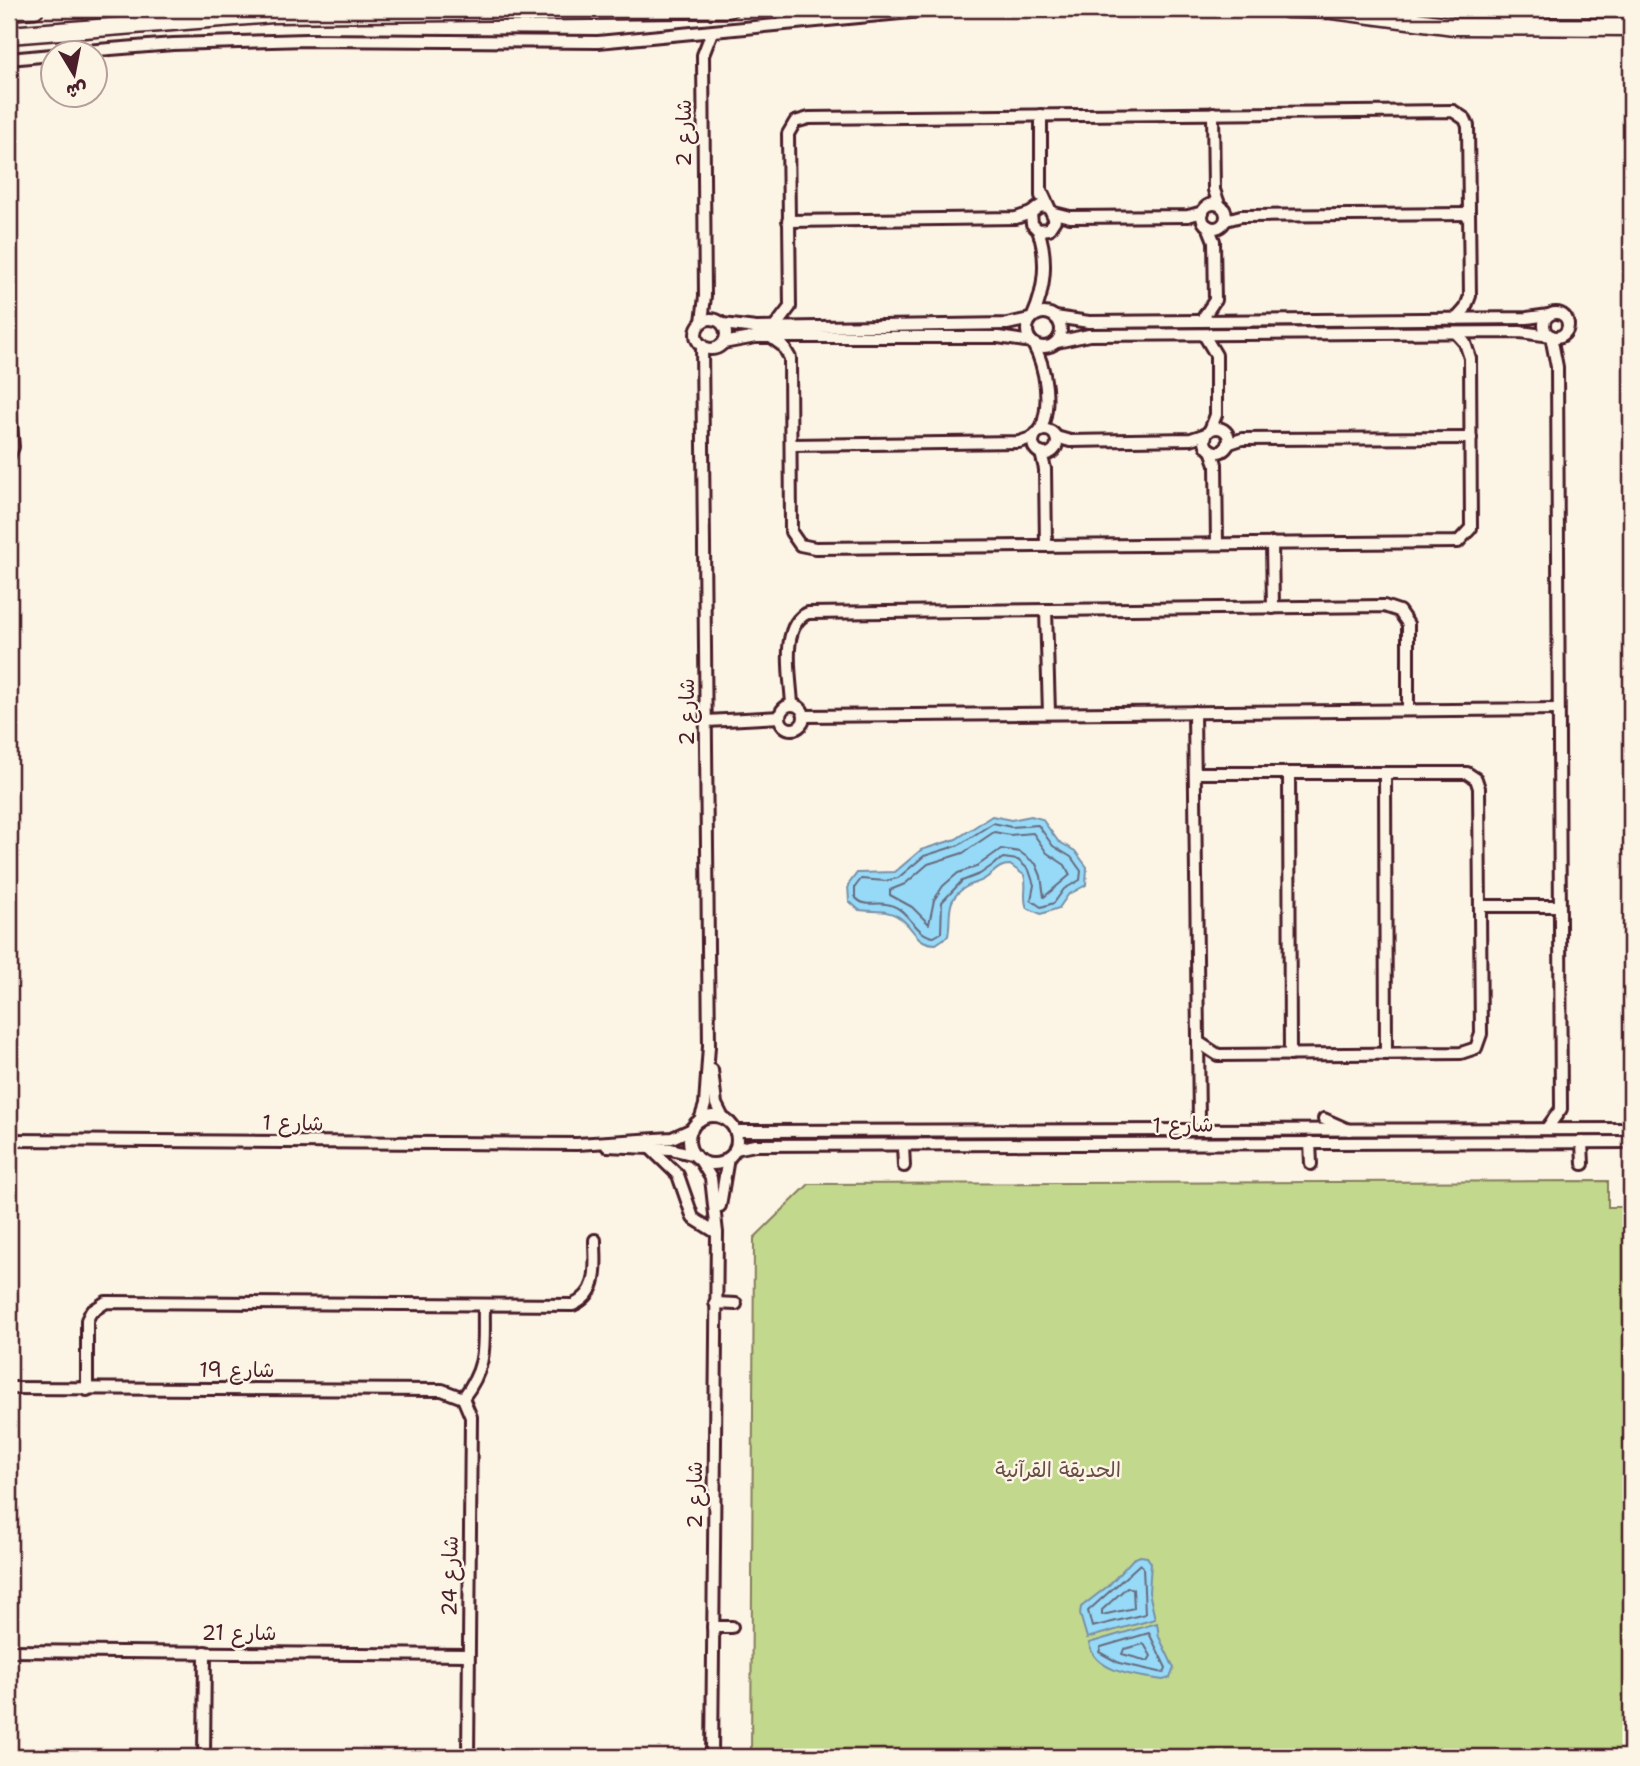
<svg xmlns="http://www.w3.org/2000/svg" width="1640" height="1766" font-family="'Shantell Sans','Playpen Sans Arabic',sans-serif">
<style>
.green{fill:#c2d88d;stroke:#867c5c;stroke-width:2}
.water{fill:#96daf8;stroke:#788fa6;stroke-width:2}
.lines{fill:none;stroke-linecap:round;stroke-linejoin:round}
.shore{stroke:#686a7d;stroke-width:2}
.minor-casing{stroke:#4a1f2b;stroke-width:16}
.highway-casing{stroke:#4a1f2b;stroke-width:21}
.minor{stroke:#fcf5e5;stroke-width:10}
.highway{stroke:#fcf5e5;stroke-width:16}
.labels{text-anchor:middle;stroke-width:5;stroke-linejoin:round;paint-order:stroke}
.street-label{font-size:21px;fill:#4a1f2b;stroke:#fcf5e5}
.park-label{font-size:21px;fill:#684d44;stroke:#fcf5e5}
</style>
<rect width="100%" height="100%" fill="#fcf5e5"/>
<filter id="ink" filterUnits="userSpaceOnUse"><feTurbulence type="fractalNoise" baseFrequency=".0143" numOctaves="2"/><feDisplacementMap in="SourceGraphic" scale="14" xChannelSelector="R" yChannelSelector="G"/><feConvolveMatrix kernelMatrix="1 2 1 2 8 2 1 2 1" color-interpolation-filters="sRGB"/></filter>
<g filter="url(#ink)">
<path class="green" d="M1608,1181v26h23v550h-880l3,-519 55,-54z"/>
<g class="water">
<path d="M992,816l19,4 20,-4 11,3 16,22 17,10 12,16 -1,18 -18,10 -9,13 -18,6 -14,-6c-5,-11 1,-21 -3,-33l-14,-10c-12,0 -15,7 -24,13 -6,5 -14,5 -20,9 -22,13 -14,28 -18,49l-12,8c-22,0 -22,-19 -39,-28 -12,-7 -24,-4 -38,-6l-10,-9 -1,-16 9,-12 38,-1 26,-22 35,-11z"/>
<path d="M1140,1556l7,1 4,6 -2,29 6,27 -68,19 -7,-24 1,-7 27,-21 25,-27z"/>
<path d="M1157,1623l2,14 15,31 -4,10 -7,2c-25,-4 -69,-7 -74,-37z"/>
</g>
<g class="lines">
<g class="shore">
<path d="M993,823l18,4 27,-2 15,21 18,11 10,14 -1,9 -16,9 -10,14 -13,4 -10,-7 3,-15 -5,-15 -11,-10 -15,-2 -23,16 -18,7 -20,21 -1,31 -7,4c-20,-2 -25,-30 -48,-33 -12,-2 -22,4 -31,-7v-10l6,-8 24,2 13,-3 26,-22 35,-11z"/>
<path d="M994,832l16,3 23,-2 14,20 18,12 5,10 -26,22 -3,-21 -5,-12 -16,-12 -19,-3 -25,18 -18,6 -15,13 -9,14 -5,24 -17,-17 -22,-12v-5l15,-6 23,-20 35,-11z"/>
<path d="M1140,1564l3,3 2,47 -53,13 -4,-16z"/>
<path d="M1127,1587l6,2 1,19 -32,7v-5z"/>
<path d="M1149,1633l17,35 -2,5 -45,-10 -20,-11 2,-5z"/>
<path d="M1144,1644l7,12 -3,5 -26,-7 2,-5z"/>
</g>
<g class="minor-casing">
<g id="minor">
<path d="M73,52l100,-8 134,-4 291,2 345,-33"/>
<path d="M9,59l43,-4"/>
<path d="M1213,113l1,77 5,14"/>
<path d="M1042,192l13,28 -6,9 -11,1 -6,-6 -1,-11 9,-7 8,1"/>
<path d="M1041,196v-81"/>
<circle cx="1214" cy="216" r="12"/>
<path d="M1054,213l16,4 118,-1 15,-4"/>
<path d="M1226,220l15,-4 228,-2"/>
<path d="M788,221l228,-3 15,-5"/>
<circle cx="1044" cy="330" r="17"/>
<circle cx="1556" cy="325" r="12"/>
<path d="M1033,316c12,-26 15,-59 5,-86"/>
<path d="M1055,317l34,5 438,-4 22,-3"/>
<circle cx="711" cy="334" r="15"/>
<path d="M1201,321l14,-21 -1,-59 -6,-15"/>
<path d="M702,322l3,-26 -2,-241 9,-23"/>
<path d="M723,324l33,4 251,-4 23,-5"/>
<path d="M774,328l16,-21 -2,-173 7,-12 14,-4 644,-7 12,8 3,7 2,170 -5,13 -9,10"/>
<path d="M1204,335l12,20v60l-6,15"/>
<path d="M772,338l11,8 7,12 1,174 9,13 15,3 643,-6 13,-14 -1,-170 -5,-15 -9,-10"/>
<path d="M1057,342l32,-7 431,-3 31,4"/>
<path d="M723,343l33,-6h242l34,5"/>
<path d="M1033,344c13,23 19,62 7,87"/>
<path d="M9,400l4,47 -4,9"/>
<circle cx="1217" cy="440" r="12"/>
<circle cx="1045" cy="442" r="12"/>
<path d="M1056,437l14,4 121,-2 15,-5"/>
<path d="M1227,444l15,-5 229,-1"/>
<path d="M791,445l228,-3 15,-5"/>
<path d="M1211,450l5,14 1,79"/>
<path d="M1041,453l4,16 1,77"/>
<path d="M1272,543l1,65"/>
<path d="M1046,610l3,103"/>
<path d="M792,705c-1,-27 -13,-80 16,-92l576,-7 15,5 9,13v86"/>
<circle cx="792" cy="717" r="12"/>
<path d="M1194,712l5,408"/>
<path d="M804,716l754,-7"/>
<path d="M707,721l73,-4"/>
<path d="M1195,773h272l9,6 3,9 2,246 -5,14 -15,5 -243,2 -20,-13"/>
<path d="M1289,773l1,282"/>
<path d="M1385,773l1,281"/>
<path d="M1480,906h79"/>
<path d="M712,1070l4,34 7,14"/>
<circle cx="713" cy="1140" r="24"/>
<path d="M1324,1119l25,11"/>
<path d="M700,1120l5,-15 4,-59 -7,-701"/>
<path d="M1547,1128l14,-19 -4,-742 -6,-31"/>
<path d="M735,1131l896,-2"/>
<path d="M9,1140l568,4 95,-6 20,-9"/>
<path d="M1310,1142l1,22"/>
<path d="M1582,1142l1,22"/>
<path d="M903,1145l1,21"/>
<path d="M607,1146l64,3 24,6"/>
<path d="M651,1149l27,26 15,43 24,15"/>
<path d="M735,1149l20,-4 876,-3"/>
<path d="M700,1160l11,18 6,55 -5,524"/>
<path d="M720,1206l8,-48"/>
<path d="M715,1303l21,1"/>
<path d="M9,1388l433,2 21,8 8,19 -3,340"/>
<path d="M87,1390v-70l4,-8 15,-10 467,3c28,-13 22,-39 22,-65"/>
<path d="M463,1398c26,-34 20,-54 21,-93"/>
<path d="M713,1627h19"/>
<path d="M9,1651l459,4"/>
<path d="M204,1757l1,-105"/>
</g>
</g>
<g class="highway-casing">
<g id="highway">
<path d="M1287,9l53,1"/>
<path d="M1333,10l121,16 177,1"/>
<path d="M9,11l26,-2"/>
<path d="M9,35l264,-21 456,-5"/>
</g>
</g>
<use href="#minor" class="minor"/>
<use href="#highway" class="highway"/>
</g>
</g>
<g class="labels">
<g class="street-label">
<text transform="translate(684 133) rotate(-90)" y="7">شارع 2</text>
<text transform="translate(687 712) rotate(-90)" y="7">شارع 2</text>
<text transform="translate(293 1123) rotate(1)" y="7">شارع 1</text>
<text transform="translate(1183 1125) rotate(-1)" y="7">شارع 1</text>
<text x="237" y="1377">شارع 19</text>
<text transform="translate(695 1495) rotate(-90)" y="7">شارع 2</text>
<text transform="translate(450 1576) rotate(-89)" y="7">شارع 24</text>
<text x="239" y="1640">شارع 21</text>
</g>
<g class="park-label">
<text x="1058" y="1477">الحديقة القرآنية</text>
</g>
</g>
<rect width="1640" height="1766" fill="none" stroke="#fcf5e5" stroke-width="35"/>
<rect x="18" y="18" width="1605" height="1731" fill="none" stroke="#4a1f2b" stroke-width="2.5" filter="url(#ink)"/>
<g transform="translate(74 74) rotate(170)"><circle r="33" fill="#fcf5e5" stroke="#b59f9b" stroke-width="2"/>
<path d="M0-5L12 26L0 18L-12 26Z" fill="#4a1f2b"/>
<text y="-10" font-size="19" font-weight="bold" text-anchor="middle" fill="#4a1f2b">ش</text>
</g>
</svg>
